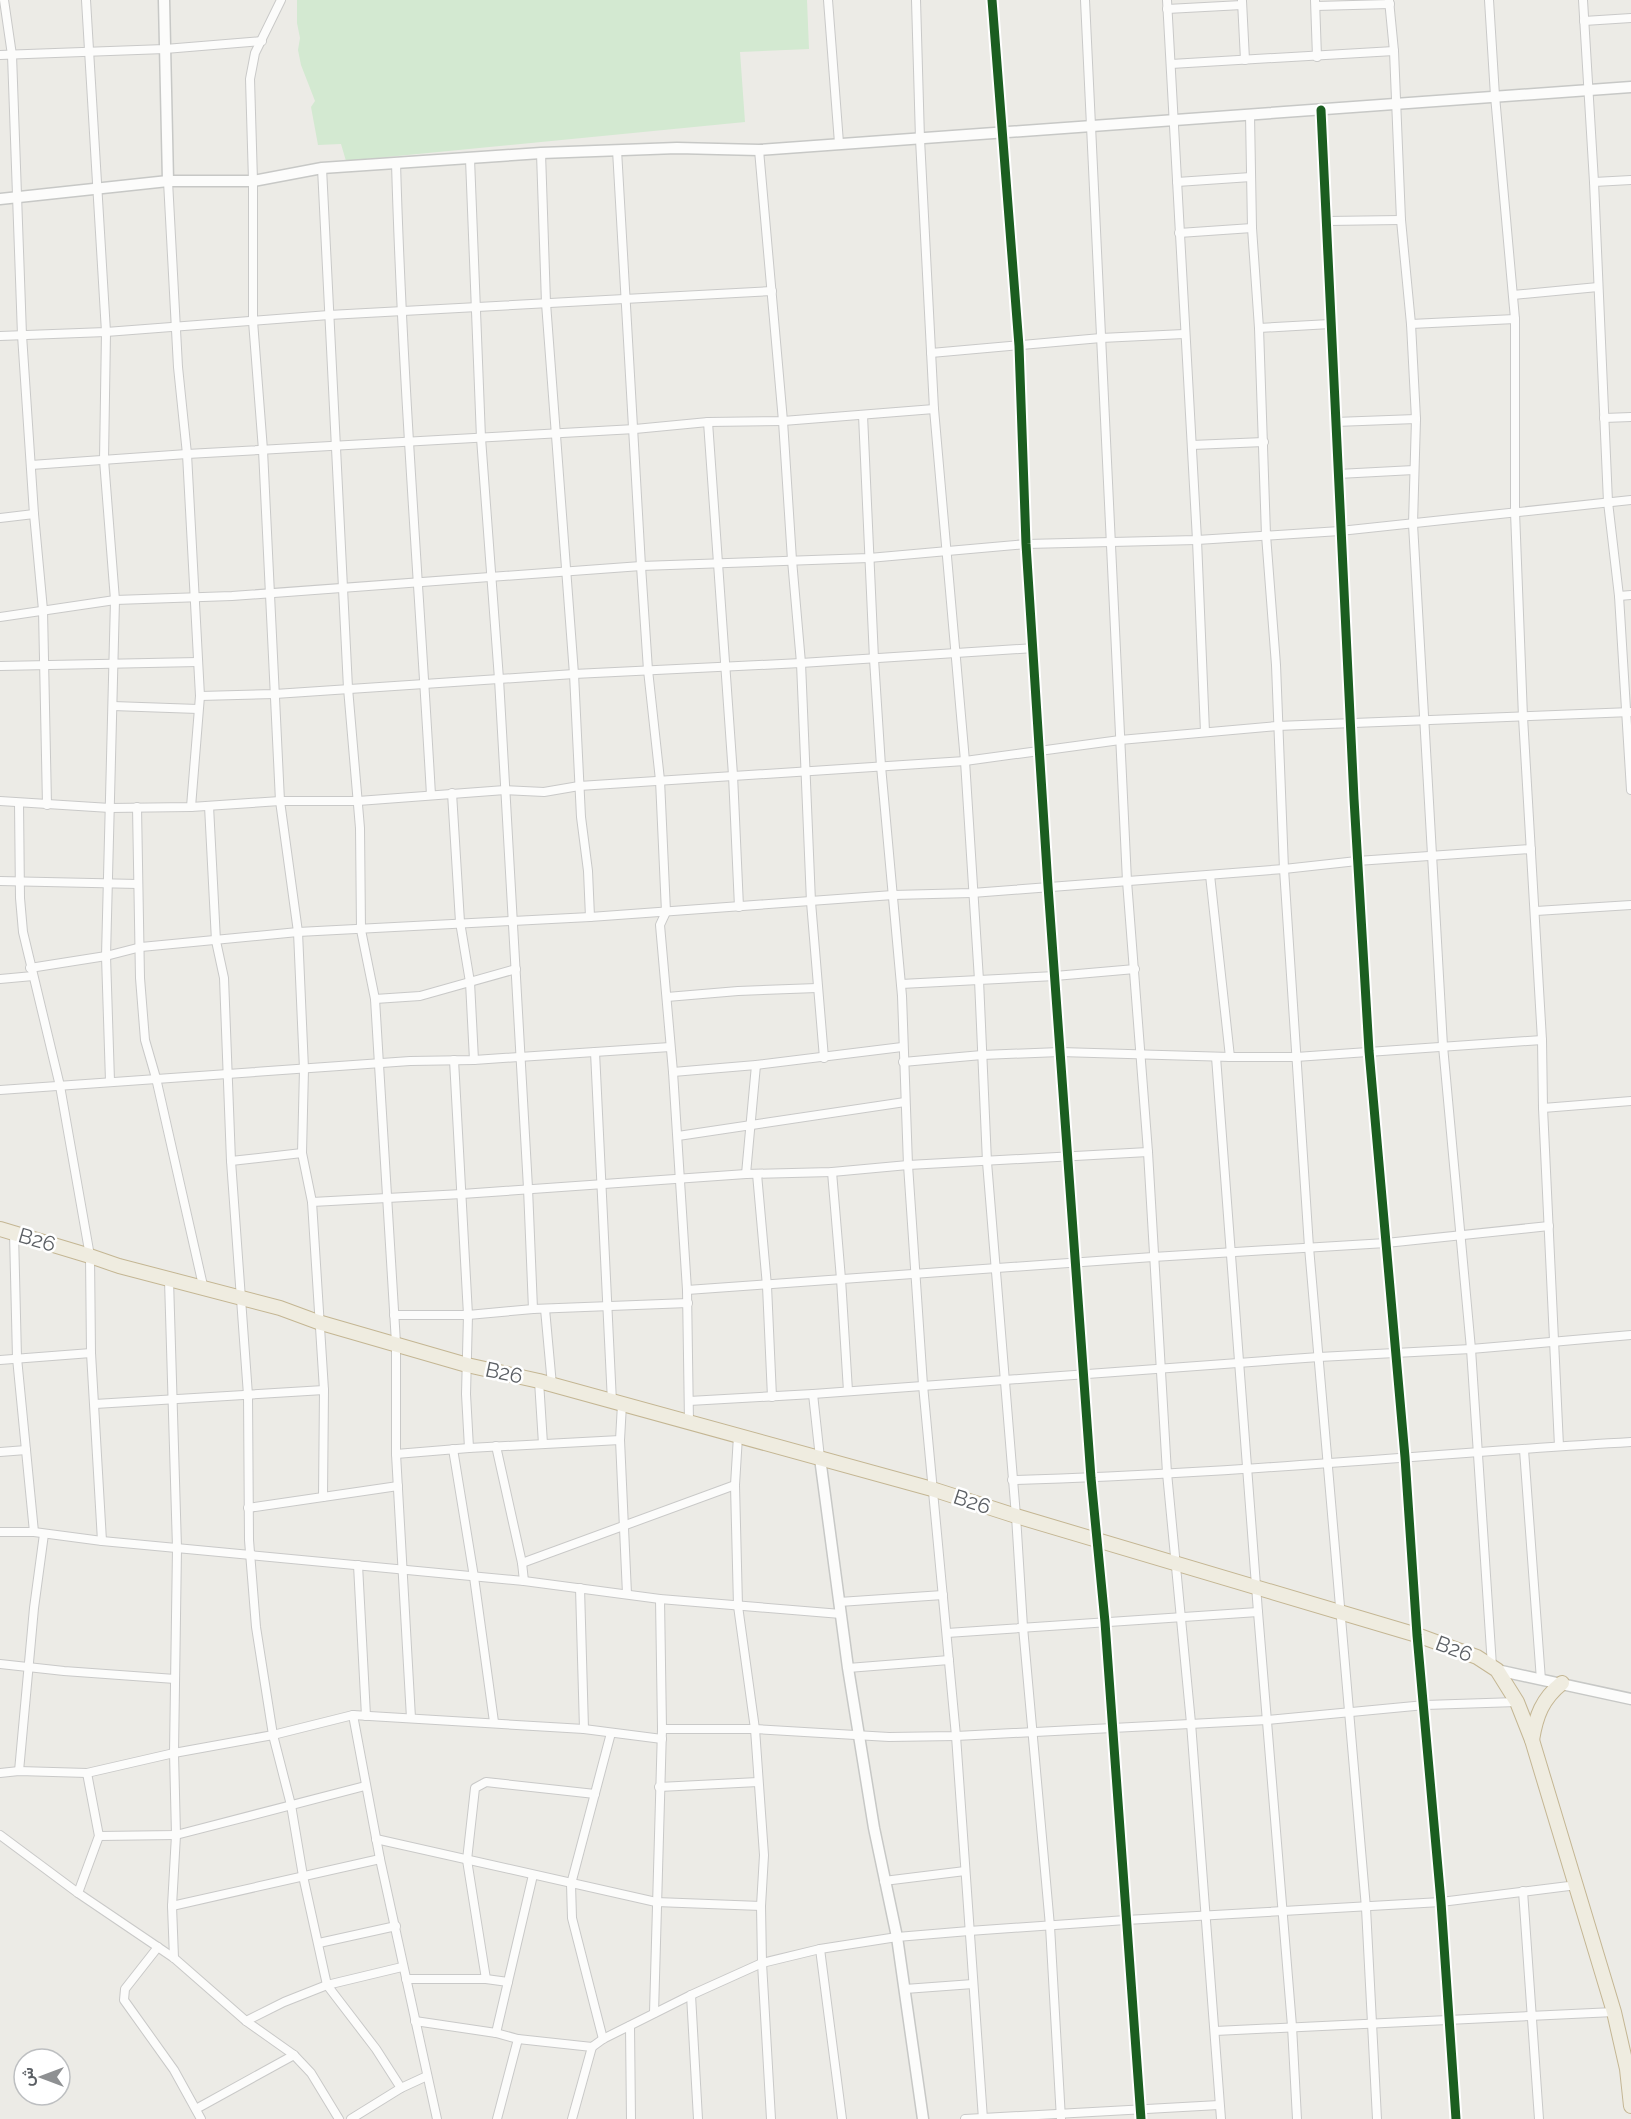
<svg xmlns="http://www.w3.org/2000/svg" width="1631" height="2119" font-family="Raleway,Vazirmatn,sans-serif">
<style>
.green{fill:#d3e9d1}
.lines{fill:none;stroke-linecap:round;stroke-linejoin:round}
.street-casing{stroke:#c9c9c8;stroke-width:10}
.secondary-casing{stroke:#c7c8c6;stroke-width:13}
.highway-casing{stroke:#c4b693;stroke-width:16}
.street{stroke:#fcfcfb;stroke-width:8}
.secondary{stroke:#fcfcfb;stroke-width:10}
.highway{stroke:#efece0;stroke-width:14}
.cycleway-casing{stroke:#fff;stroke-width:13}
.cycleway{stroke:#1b5e20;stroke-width:9}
.labels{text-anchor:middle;stroke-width:5;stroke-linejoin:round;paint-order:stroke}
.street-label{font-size:21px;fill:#5b5f64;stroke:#fff}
</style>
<rect width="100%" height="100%" fill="#ecebe6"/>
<path class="green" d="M297,0h510l2,49 -69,3 5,70 -399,39 -5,-17 -23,1 -7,-38 4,-6 -14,-36 -3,-15 2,-12 -3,-15z"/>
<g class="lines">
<g class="street-casing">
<g id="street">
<path d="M4,0l8,55 10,280 12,179 9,96 4,195"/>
<path d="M86,0l20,332 -2,128 11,140 -9,356 4,125"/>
<path d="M281,0l-26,53 -5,26 3,102v140l10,129 17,351 18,131 6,137 -2,84 10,49 12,188 -1,107"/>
<path d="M828,0l11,143"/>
<path d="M916,0l4,139 14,270 31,352 14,219 8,182 29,354 7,111 27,299 11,193"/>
<path d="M992,0l27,346 7,198 22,342 43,592 14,144 36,497"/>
<path d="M1085,0l42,881 21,271 19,321 24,250 30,396"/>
<path d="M1167,0l30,540 8,192"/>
<path d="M1315,0l2,57"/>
<path d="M1389,0l5,51 7,169 10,104 5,95 -3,105 30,522 28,303 21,317"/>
<path d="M1489,0l6,96 20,223v193l8,205 19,323 1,68 16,338"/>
<path d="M1583,0l11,182 14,320 11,94 12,194"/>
<path d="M1242,1l3,59"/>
<path d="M1316,6l74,-2"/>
<path d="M1167,9l75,-4"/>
<path d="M1584,21l47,-3"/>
<path d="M0,55l165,-6 97,-8"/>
<path d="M1171,64l223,-13"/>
<path d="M1321,110l33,689 15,252 36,406 12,178 24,267 15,217"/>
<path d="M1250,115l2,113 7,100 7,207 10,130 8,204 25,378 57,661 11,211"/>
<path d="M617,150l24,416 7,104 12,110 6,132 -6,13 13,147 14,218 2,132"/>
<path d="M759,150l24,271 9,139 9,103 10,239 13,156"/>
<path d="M541,153l5,150 28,371 7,143 7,54 2,46"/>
<path d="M470,159l11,279 18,241 29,509 5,121"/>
<path d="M396,163c6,211 23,421 35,632"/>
<path d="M322,168l26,520 12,140 1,102 14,69 21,344v111l15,264"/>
<path d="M168,181l10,186 9,87 13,242 -9,111"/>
<path d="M1177,182l74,-5"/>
<path d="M1594,182l37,-2"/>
<path d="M1327,221l74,-1"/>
<path d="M1179,233l73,-5"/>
<path d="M1513,295l85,-8"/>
<path d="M1411,324l104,-5"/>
<path d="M1259,328l71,-4"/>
<path d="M0,336l106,-4 223,-17 443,-24"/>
<path d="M931,353l170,-15 83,-4"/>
<path d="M863,415l11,244 7,107 21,230 6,169 15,220 33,351 27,383"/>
<path d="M1604,418l27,-1"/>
<path d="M708,422l25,353 6,132"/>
<path d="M1335,422l81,-3"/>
<path d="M1192,445l72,-3"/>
<path d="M31,465l156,-11 448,-25 73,-7 75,-1 151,-12"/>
<path d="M1338,474l76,-4"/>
<path d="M0,518l34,-4"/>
<path d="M1619,596l12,-1"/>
<path d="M0,617l115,-17 117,-4 409,-30 228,-8 157,-14 171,-4 143,-9 291,-31"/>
<path d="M0,666l198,-4"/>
<path d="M200,696l75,-2 299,-20 227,-11 233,-15"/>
<path d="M113,706l85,3"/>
<path d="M452,793l8,129 10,60 4,78"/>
<path d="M0,801l110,7 81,-1 89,-6h78l147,-11 39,2 35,-6 386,-25 155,-21 157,-14 354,-14"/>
<path d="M19,803l1,95 3,34 37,154 30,170 1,97 11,188"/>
<path d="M209,806l7,135 8,37 7,183 17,234 1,145 7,87 17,108 18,70 12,71 24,109 49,64 25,39"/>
<path d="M137,807l3,171 5,62 11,38 48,212"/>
<path d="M1210,875l20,182"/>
<path d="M0,881l138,3"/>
<path d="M1536,911l95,-6"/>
<path d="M30,968l76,-12 35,-9 157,-15 292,-15 303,-22 79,-2 312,-24 73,-8 174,-12"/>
<path d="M0,979l33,-3"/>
<path d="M901,984l154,-8 80,-7"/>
<path d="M667,997l71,-6 79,-3"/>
<path d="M375,999l45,-3 96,-27"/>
<path d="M595,1052l17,350"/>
<path d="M1216,1057l42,555 34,414 5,93"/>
<path d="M454,1060l14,255 -2,79 3,54"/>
<path d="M903,1062l79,-7 78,-3 170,5h66l246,-17"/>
<path d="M673,1072l83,-7 146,-18"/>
<path d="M0,1090l410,-29 64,-1 196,-13"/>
<path d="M1543,1108l88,-7"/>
<path d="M678,1136l227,-34"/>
<path d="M231,1161l71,-8"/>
<path d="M832,1172l9,107 7,112"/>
<path d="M746,1174l10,-109"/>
<path d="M757,1174l10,112 5,111"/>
<path d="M312,1202l150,-8 284,-20 86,-2 76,-7 240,-13"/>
<path d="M14,1233l3,125 17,174"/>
<path d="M169,1280l8,268 -3,205 2,82 -4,71 2,52"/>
<path d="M687,1290l466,-33 233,-14 163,-17"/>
<path d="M545,1309l7,76"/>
<path d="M394,1315h74l65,-6 155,-6"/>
<path d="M0,1360l91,-7"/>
<path d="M539,1381l4,63"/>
<path d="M813,1394l7,64"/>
<path d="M689,1401l124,-7 506,-37 152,-8 160,-14"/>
<path d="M95,1404l229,-14"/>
<path d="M622,1404l-2,36 7,154"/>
<path d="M738,1436l-3,49 3,121 17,123 9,126 -3,51 1,57 9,156"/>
<path d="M496,1446l26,117 2,18"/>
<path d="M453,1449l21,128 20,145"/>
<path d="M1524,1450l17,230"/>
<path d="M0,1452l26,-2"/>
<path d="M396,1454l73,-6 151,-8"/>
<path d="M1012,1480c207,-5 413,-26 619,-38"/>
<path d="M248,1508l150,-22"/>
<path d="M0,1532h34l68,9 422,40 136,18 181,15"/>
<path d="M522,1563l213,-78"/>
<path d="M358,1565l8,151"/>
<path d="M580,1588l4,141"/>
<path d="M839,1602l104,-7"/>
<path d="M947,1633l311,-21"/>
<path d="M0,1664l64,7 111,8"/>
<path d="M848,1668l101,-8"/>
<path d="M353,1715l27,144 57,260"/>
<path d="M662,1729h93l134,8 67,-1 311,-16 158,-15 92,-3"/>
<path d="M19,1771l15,-163 10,-74"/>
<path d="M0,1773l19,-2 68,2 87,-20 99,-18 80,-20 231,14 78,10"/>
<path d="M659,1787l99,-5"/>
<path d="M0,1835l78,58 96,65 72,63 48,34 17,18 28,46"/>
<path d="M99,1836l77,-1 189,-49"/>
<path d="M376,1839l280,63 105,4"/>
<path d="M884,1881l81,-10"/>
<path d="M1523,1891l16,228"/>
<path d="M78,1893l21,-57 -12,-63"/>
<path d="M172,1906l208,-47"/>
<path d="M319,1943l77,-17"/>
<path d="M158,1947l-33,42 -1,11 50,70 27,49"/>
<path d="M820,1949l22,170"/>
<path d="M406,1979h80l22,3"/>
<path d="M486,1979l-19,-119 8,-72 11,-6 109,12"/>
<path d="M905,1989l68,-5"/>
<path d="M691,1995l7,124"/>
<path d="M654,2013l8,-284 -2,-130"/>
<path d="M246,2021l38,-19 43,-17 75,-18"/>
<path d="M415,2021l81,12 22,6 74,8 11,-8 88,-44 71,-32 58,-14 77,-12 72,-6 157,-11 315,-18 136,-17"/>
<path d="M630,2026l1,93"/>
<path d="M1215,2031l399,-19"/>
<path d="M496,2033l37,-158"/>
<path d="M603,2039l-31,-121 -1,-34 40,-151"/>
<path d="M196,2109l98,-54"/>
<path d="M351,2119l50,-31 26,-12"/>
<path d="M497,2119l21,-80"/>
<path d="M572,2119l20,-72"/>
<path d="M965,2119l254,-14"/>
</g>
</g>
<g class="secondary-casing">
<g id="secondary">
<path d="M164,0l4,181"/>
<path d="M0,199l168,-18h85l69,-13 219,-15 136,-5 82,2 872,-63"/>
<path d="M820,1458l28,210 26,160 23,109 26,182"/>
<path d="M1497,1670l134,29"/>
</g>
</g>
<g class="highway-casing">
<g id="highway">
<path d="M0,1229l90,27 29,10 161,42 38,14 149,43 72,16 393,108 84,27 401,119 60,22 20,13 20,32 15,38 82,272 13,57 4,37"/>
<path d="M1532,1740c4,-24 10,-41 30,-57"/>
</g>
</g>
<use href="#street" class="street"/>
<use href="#secondary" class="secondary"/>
<use href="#highway" class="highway"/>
<g class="cycleway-casing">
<g id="cycleway">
<path d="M992,0l27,346 7,198 22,342 43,592 14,144 36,497"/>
<path d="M1321,110l33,689 15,252 36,406 12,178 24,267 15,217"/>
</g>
</g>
<use href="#cycleway" class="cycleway"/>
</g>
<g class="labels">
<g class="street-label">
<text transform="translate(37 1240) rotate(16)" y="7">B26</text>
<text transform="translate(504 1373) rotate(12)" y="7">B26</text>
<text transform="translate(972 1502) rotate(18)" y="7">B26</text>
<text transform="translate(1454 1649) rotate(21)" y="7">B26</text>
</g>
</g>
<g transform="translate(42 2077) rotate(270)"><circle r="28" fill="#ffffff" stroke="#bdbfc1" stroke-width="1.5"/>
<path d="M0-4.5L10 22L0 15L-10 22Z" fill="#8e9092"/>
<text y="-9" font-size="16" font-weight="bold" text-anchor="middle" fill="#5b5f64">ش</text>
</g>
</svg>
